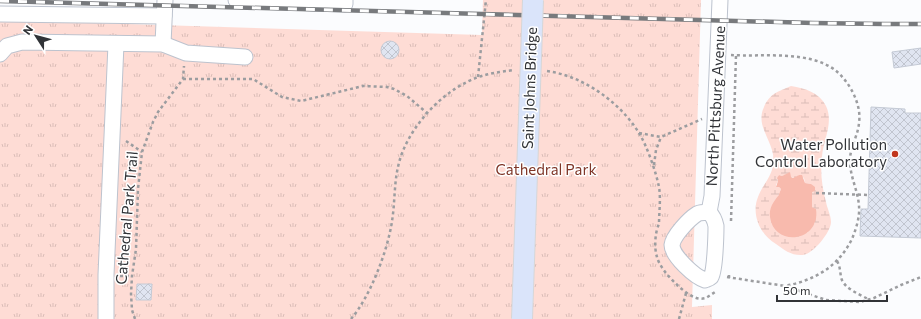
<svg xmlns="http://www.w3.org/2000/svg" width="921" height="319" font-family="Commissioner,sans-serif">
<style>
.wetland{fill:url(#wetland-marsh);fill-rule:evenodd}
.park{fill:url(#park-tufts)}
.water{fill:#f8baad}
.building{fill:url(#building-cross-hatch);stroke:#c4cad5}
.lines{fill:none;stroke-linecap:round;stroke-linejoin:round}
.minor-casing{stroke:#bdc3ce;stroke-width:17}
.path{stroke:#9c9da0;stroke-width:2.5;stroke-dasharray:3 3;stroke-linecap:butt}
.minor{stroke:#fff;stroke-width:15}
.rail-casing{stroke:#787a7d;stroke-width:4.5}
.rail{stroke:#fff;stroke-width:3;stroke-dasharray:9;stroke-linecap:butt}
.major-bridge-casing{stroke:#d6d6d7;stroke-width:22;stroke-linecap:butt}
.major-bridge{stroke:#dae4fa;stroke-width:20}
.poi-dot{fill:#c1361c;stroke:#fff;stroke-width:1.5}
.labels{text-anchor:middle;stroke-width:3;stroke-linejoin:round;paint-order:stroke}
.street-label{font-size:15px;fill:#313337;stroke:#fff}
.poi-label{font-size:15px;fill:#313337;stroke:#fff;text-anchor:end}
.park-label{font-size:15px;fill:#7f3628;stroke:#fff}
</style>
<defs>
<pattern id="wetland-marsh" width="20" height="14" patternUnits="userSpaceOnUse"><rect width="20" height="14" fill="#fedcd5"/><path d="M1 5h8M5 5V1M11 12h8M15 12V8" fill="none" stroke="#dabdb7"/></pattern>
<pattern id="park-tufts" width="24" height="20" patternUnits="userSpaceOnUse"><rect width="24" height="20" fill="#fedcd5"/><path d="M3 7l-1-3M5 7V3M7 7l1-3M15 17l-1-3M17 17v-4M19 17l1-3" fill="none" stroke="#dabdb7"/></pattern>
<pattern id="building-cross-hatch" width="8" height="8" patternUnits="userSpaceOnUse"><rect width="8" height="8" fill="#e0e5f1"/><path d="M0 0l8 8M0 8l8-8" fill="none" stroke="#c1c5cf"/></pattern>
</defs>
<rect width="100%" height="100%" fill="#fbfcfe"/>
<path class="wetland" d="M791,86c14,2 29,7 35,20 8,17 -3,34 -4,51 -2,15 0,30 4,45 1,6 5,13 5,20 0,10 -18,32 -28,33 -11,1 -19,-5 -27,-11 -16,-9 -25,-30 -18,-47 4,-11 14,-21 15,-32 4,-22 -19,-37 -9,-58 6,-14 14,-15 27,-21zM790,173l-1,2 2,2 4,1 4,-3 5,3 1,5 6,1 1,23 3,2v14l-8,10 -25,1c-15,-10 -14,-27 -2,-39l-1,-1 2,-5 -2,-2h-3v-2l2,-4 -1,-2 2,-4 3,1z"/>
<path class="park" d="M483,0h218l-9,307 20,-2v14h-712v-299l482,15z"/>
<path class="water" d="M790,172l1,5 2,1 6,-3h3l3,8 6,1 4,3v4l-3,1v15l4,2c5,33 -42,39 -46,8 -1,-9 3,-15 9,-22v-1l2,-5 -2,-2h-3l2,-6 -1,-3 2,-3 3,1z"/>
<g class="building">
<circle cx="390" cy="50" r="9"/>
<path d="M921,48v16l-27,4 -2,-16z"/>
<path d="M871,107l34,2v4h16v125l-61,-2 1,-27h7z"/>
<path d="M137,284h15l-1,16h-15z"/>
</g>
<g class="lines">
<g class="minor-casing">
<g id="minor">
<path d="M236,0l109,4v-4"/>
<path d="M0,14l164,2"/>
<path d="M163,44l2,-44"/>
<path d="M0,54l7,-8 15,-4 141,2 23,9 59,4"/>
<path d="M709,212l3,-16 8,-196"/>
<path d="M709,212c4,4 6,9 7,14 0,7 -1,47 -5,51 -2,2 -4,2 -6,3 -10,-3 -33,-24 -33,-35 1,-9 17,-26 25,-31 3,-2 8,-1 12,-2z"/>
<path d="M106,319v-44l10,-231"/>
</g>
</g>
<g class="path">
<path d="M731,55c32,2 77,-5 104,15 14,11 27,34 24,53 -1,12 -8,23 -9,35 -1,17 8,32 9,48 1,11 -3,23 -7,33 -14,28 -37,41 -67,47"/>
<path d="M547,71c36,5 73,31 92,62 8,13 17,39 20,54 2,12 0,25 0,37 -4,8 -5,24 -2,33 3,13 25,35 37,40 4,2 8,2 12,1l9,-6"/>
<path d="M478,77l8,-77"/>
<path d="M183,79h70l29,18 19,4 62,-15 24,1 7,2 13,7 20,17"/>
<path d="M639,133l22,4 41,-18"/>
<path d="M126,141l16,11"/>
<path d="M654,165l2,-15 5,-13"/>
<path d="M816,193l52,2"/>
<path d="M731,221l5,-166"/>
<path d="M837,261c3,5 3,10 4,16 2,11 18,17 27,22"/>
<path d="M120,276h12"/>
<path d="M727,277l58,9 41,14 34,2 14,-4 27,-13 20,-8"/>
<path d="M729,278v-6"/>
<path d="M135,319l-3,-9 -1,-16 1,-18 4,-27 2,-60 4,-37 11,-30 5,-10 25,-33 1,-13"/>
<path d="M351,319c19,-22 37,-69 41,-98 3,-18 2,-37 6,-54 7,-34 38,-70 69,-85 15,-8 31,-10 47,-12"/>
<path d="M679,319l7,-26"/>
</g>
<use href="#minor" class="minor"/>
<g class="rail-casing">
<path id="rail" d="M0,1l813,22 71,1h37"/>
</g>
<use href="#rail" class="rail"/>
<g class="major-bridge-casing">
<path id="major-bridge" d="M522,319l11,-319"/>
</g>
<use href="#major-bridge" class="major-bridge"/>
</g>
<circle class="poi-dot" cx="895" cy="154" r="4"/>
<g class="labels">
<g class="street-label">
<text transform="translate(530 88) rotate(-88)" y="5">Saint Johns Bridge</text>
<text transform="translate(716 106) rotate(-87)" y="5">North Pittsburg Avenue</text>
<text transform="translate(127 218) rotate(-85)" y="5">Cathedral Park Trail</text>
</g>
<g class="poi-label">
<text x="887" y="150">Water Pollution<tspan x="887" dy="17">Control Laboratory</tspan></text>
</g>
<g class="park-label">
<text x="546" y="175">Cathedral Park</text>
</g>
</g>
<g transform="translate(36 36) rotate(306)" stroke="#ffffff" stroke-width="3" paint-order="stroke">
<path d="M0-3L7 15L0 10L-7 15Z" fill="#313337"/>
<text y="-6" font-size="11" font-weight="bold" text-anchor="middle" fill="#313337">N</text>
</g>
<path d="M777 295v6h110v-6" fill="none" stroke="#313337" stroke-width="2"/>
<text x="783" y="295" font-size="12" fill="#313337" stroke="#ffffff" stroke-width="3" paint-order="stroke">50 m</text>
</svg>
